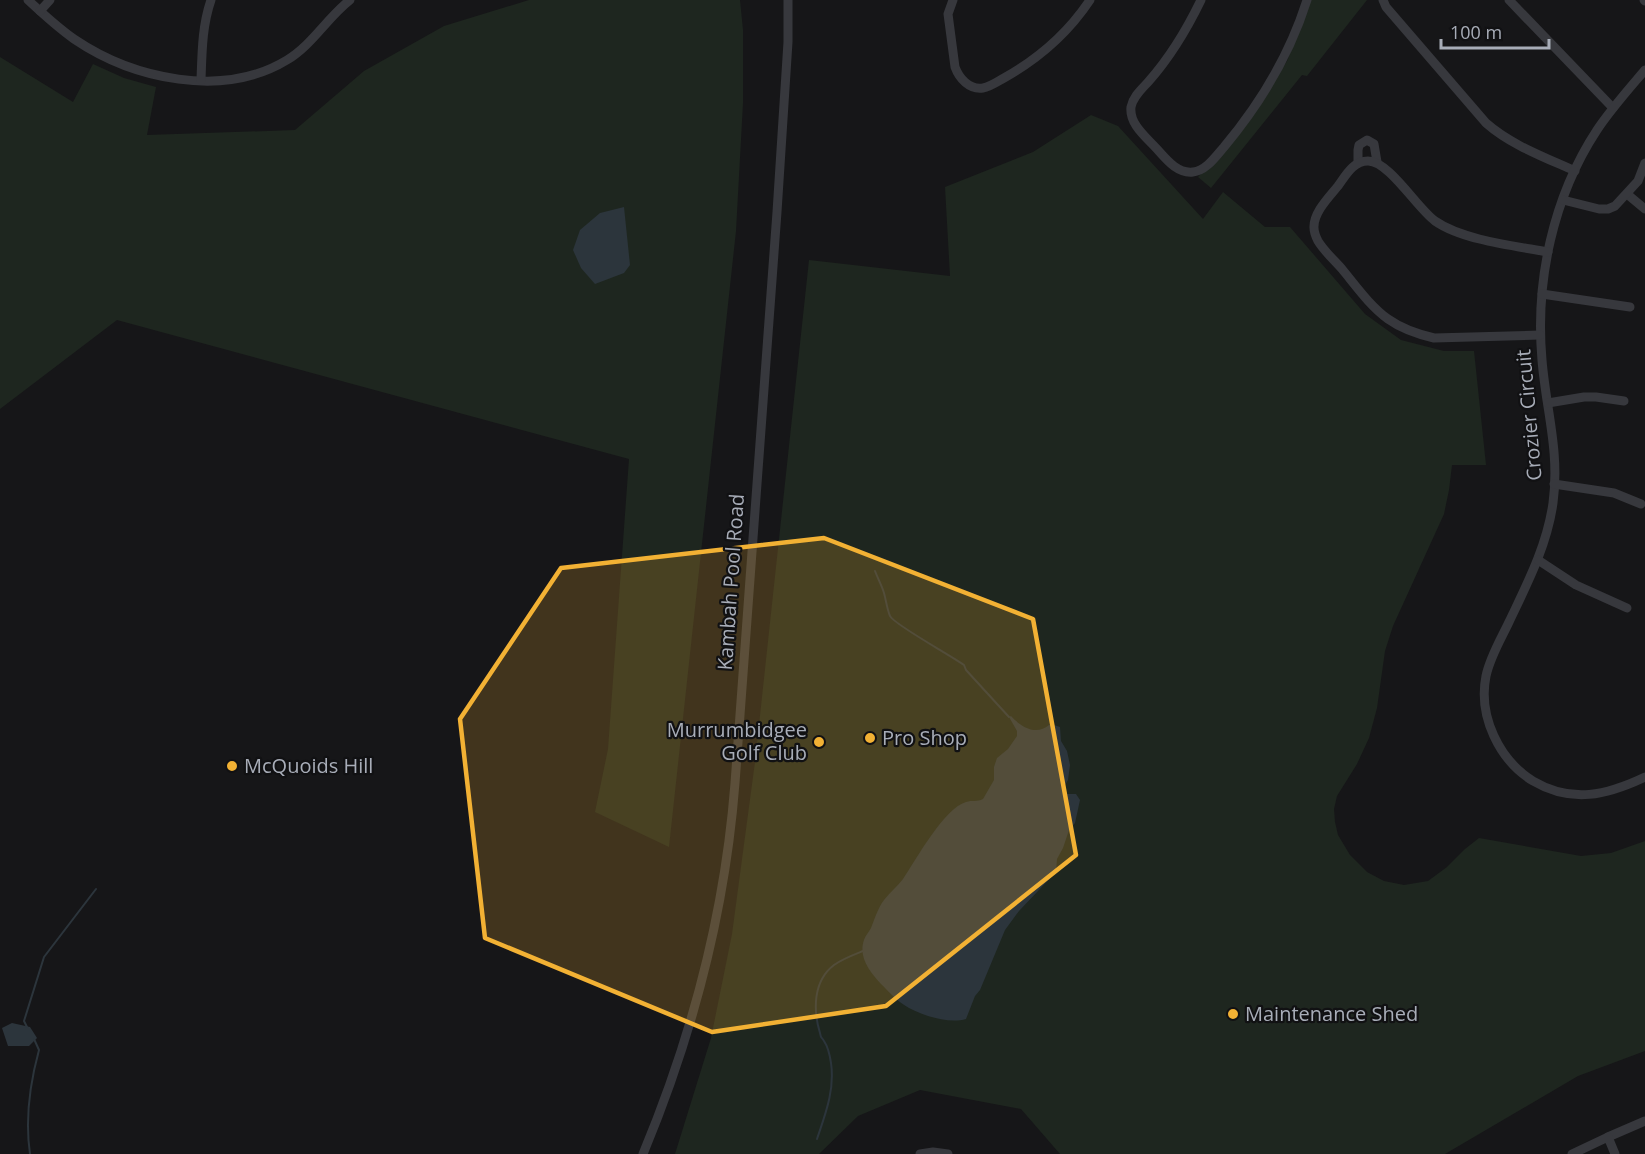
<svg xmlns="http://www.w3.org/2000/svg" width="1645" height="1154" font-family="'Open Sans',sans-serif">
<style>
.green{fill:#1e261f}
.water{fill:#2c353c}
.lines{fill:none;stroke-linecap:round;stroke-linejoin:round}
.stream{stroke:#2c353c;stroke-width:2}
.minor{stroke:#37383d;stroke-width:9}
.marked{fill:#f2b134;fill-opacity:0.2;stroke:#f2b134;stroke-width:4.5;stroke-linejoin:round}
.poi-dot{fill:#f2b134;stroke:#111113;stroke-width:2}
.labels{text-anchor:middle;stroke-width:4.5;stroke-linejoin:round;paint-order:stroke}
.street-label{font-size:20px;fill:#a8adb8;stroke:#111113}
.poi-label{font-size:20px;fill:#a8adb8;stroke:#111113;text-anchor:start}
</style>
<rect width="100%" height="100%" fill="#161618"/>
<g class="green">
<path d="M529,0h211l3,30v73l-7,128 -67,616 -74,-35 13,-63 21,-290 -512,-139 -117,89v-352l73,45 20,-38 31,14 32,9 -9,48 148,-5 69,-59 80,-45z"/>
<path d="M1311,0h56l-60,76 -5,-1 -91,113 -13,-11 46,-49 43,-67z"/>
<path d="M1091,115l27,11 85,93 20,-27 42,35h25l75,87 36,26 43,11h30l12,114h-34l-3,25 -5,24 -51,112 -8,25 -8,57 -8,30 -12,26 -20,32 -3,13 1,13 3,13 12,20 17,17 17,9 20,4 24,-4 19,-14 18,-18 14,-11 102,18 30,-3 34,-12v210l-67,25 -133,78h-385l-39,-45 -101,-19 -62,26 -39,38h-144l36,-116 21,-104 23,-172 54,-502 141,16 -5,-89 88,-35z"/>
</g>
<g class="water">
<path d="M624,207l6,58 -6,8 -29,11 -14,-16 -8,-18 7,-20 20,-17z"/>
<path d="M1011,716c10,11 25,20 38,9h5l6,2 1,14 6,10 3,14 -2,15 -6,10 3,4h11l4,6 -5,23 -6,7 -6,18 -6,11 -1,13 -37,39 -14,19 -25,60 -5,6 -9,23c-17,5 -42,-3 -57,-11 -11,-6 -19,-15 -28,-24 -11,-12 -23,-27 -17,-44 1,-4 5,-8 7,-12 4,-10 7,-20 13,-28 6,-8 13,-13 19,-21 13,-19 41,-71 63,-77 6,-2 11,0 17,-3l11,-19v-13l3,-9 11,-9 9,-13v-5l-8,-14z"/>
<path d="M12,1023l18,4 7,11 -8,8h-21l-6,-18z"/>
</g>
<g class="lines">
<g class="stream">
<path d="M875,571c3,8 7,15 9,22 2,7 3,16 6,23 3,8 62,40 74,49l2,5 43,47"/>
<path d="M27,1027l-3,-6 20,-64 52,-68"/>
<path d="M817,1139c8,-24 18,-49 14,-76 -1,-7 -3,-16 -7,-22 -3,-5 -3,-2 -4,-8 -7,-23 -7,-52 14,-68 8,-6 19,-10 29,-14"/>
<path d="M30,1154c-5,-34 0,-71 9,-104l-5,-11"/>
</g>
<g class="minor">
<path d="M28,0c15,14 29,27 46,39 59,40 149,60 213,21 25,-15 40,-42 63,-60"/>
<path d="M953,0l-5,14 7,53c4,11 14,23 28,21 7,-1 14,-6 21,-10 34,-19 64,-45 86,-78"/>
<path d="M1201,0c-14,29 -30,56 -52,81 -6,7 -16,15 -18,26 -2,17 15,30 25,41 10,11 21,26 37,24 13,-1 23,-16 31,-25 36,-43 66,-93 83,-147"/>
<path d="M1383,0l3,7 100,116c25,22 58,34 89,48"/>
<path d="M1509,0l104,108"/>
<path d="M1644,0l1,1"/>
<path d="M40,11l10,-11"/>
<path d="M1645,70c-17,20 -34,39 -48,60 -44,67 -62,151 -55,230 4,50 18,91 11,143 -6,43 -26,81 -44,119 -8,17 -19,35 -23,54 -8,40 13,84 47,105 39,23 74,14 112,-4"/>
<path d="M201,80c1,-27 1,-54 10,-80"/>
<path d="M1358,163v-13l1,-5 8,-5 7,4 3,18"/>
<path d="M1627,194l18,15"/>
<path d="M1563,200l36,9h9l7,-3 23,-25 7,-18"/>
<path d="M1542,294l88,13"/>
<path d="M1540,335l-106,3c-17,-4 -32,-9 -46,-19 -18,-13 -32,-33 -46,-50 -8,-9 -18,-18 -24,-28 -2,-4 -4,-9 -4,-13 -1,-15 15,-31 24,-42 8,-11 15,-25 30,-25 21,0 49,47 67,60 27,19 80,25 113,31"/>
<path d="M1548,403l36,-6h12l28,4"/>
<path d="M1554,484l60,9 27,11"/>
<path d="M1538,560l38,25 51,23"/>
<path d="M1608,1137l37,-16"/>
<path d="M643,1154c50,-120 82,-241 92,-371l42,-571 11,-170v-42"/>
<path d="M920,1154l13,-2 15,2"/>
<path d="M1572,1154l36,-17 7,17"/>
</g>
</g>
<path class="marked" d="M824,538l209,81 43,236 -190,151 -174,26 -227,-94 -25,-219 101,-151z"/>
<g class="poi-dot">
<circle cx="870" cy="738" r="6"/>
<circle cx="819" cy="742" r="6"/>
<circle cx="232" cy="766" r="6"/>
<circle cx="1233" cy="1014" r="6"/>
</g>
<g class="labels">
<g class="street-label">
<text transform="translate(1529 415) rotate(-95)" y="7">Crozier Circuit</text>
<text transform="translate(731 582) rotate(-86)" y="7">Kambah Pool Road</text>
</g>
<g class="poi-label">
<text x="807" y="737" text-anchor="end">Murrumbidgee<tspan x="807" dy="23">Golf Club</tspan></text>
<text x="882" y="745">Pro Shop</text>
<text x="244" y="773">McQuoids Hill</text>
<text x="1245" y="1021">Maintenance Shed</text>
</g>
</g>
<path d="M1441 39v9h108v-9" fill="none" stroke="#a8adb8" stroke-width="3"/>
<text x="1450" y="39" font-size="18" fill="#a8adb8" stroke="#111113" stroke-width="4.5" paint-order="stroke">100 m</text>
</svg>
